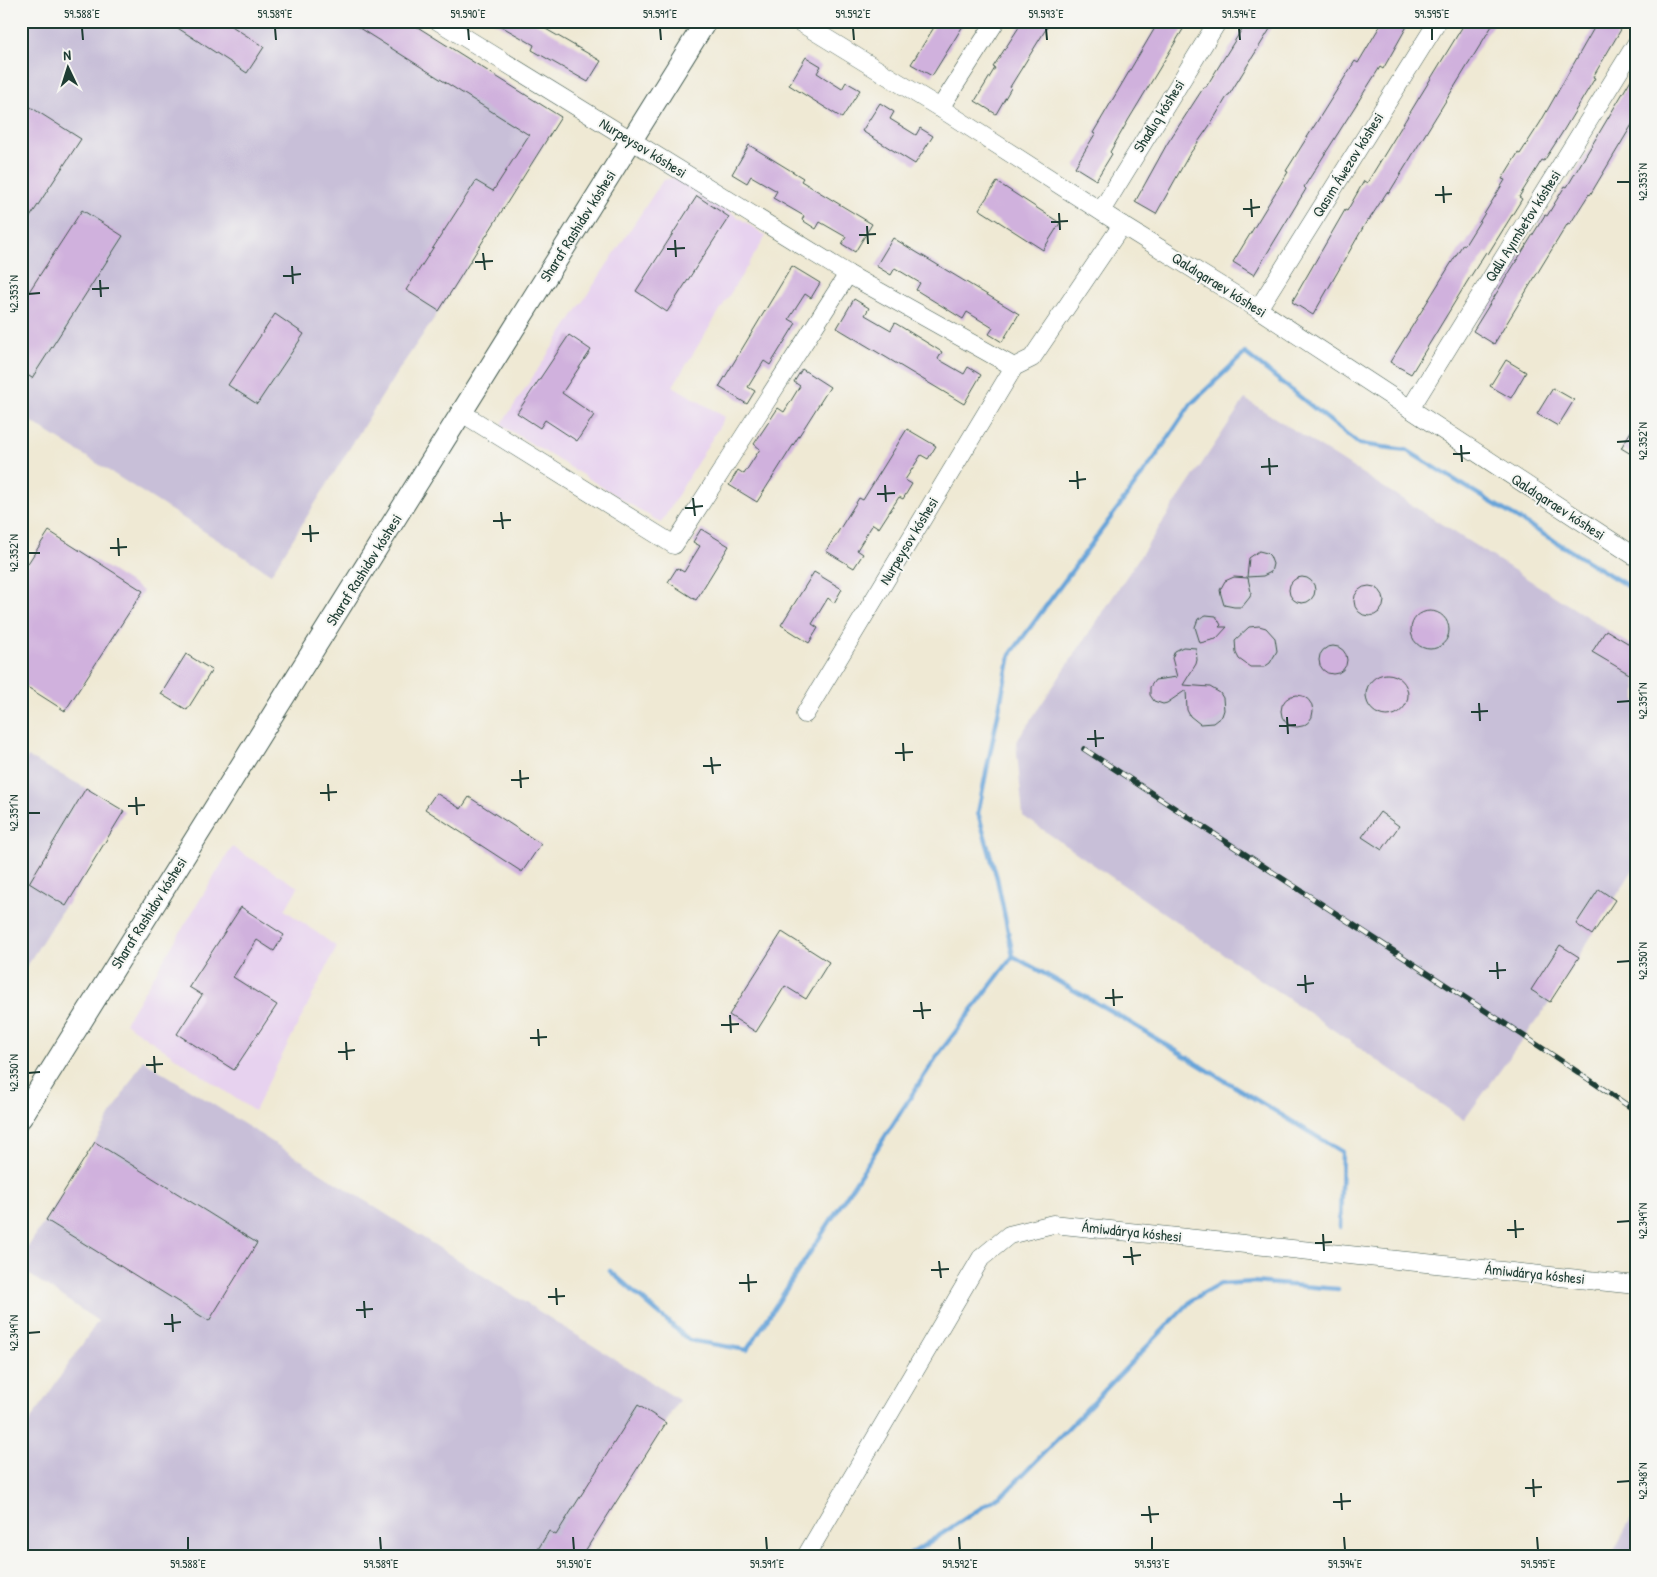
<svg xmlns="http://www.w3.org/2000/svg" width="1657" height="1577" font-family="'Patrick Hand',sans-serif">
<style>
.built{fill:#e7d2ef}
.industrial{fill:#c8bfd8}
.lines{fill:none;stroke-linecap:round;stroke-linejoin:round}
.stream{stroke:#68a4d9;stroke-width:4.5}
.building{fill:#d0b1dd}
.minor-casing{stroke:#3e574c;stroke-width:19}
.tertiary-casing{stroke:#3e574c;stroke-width:23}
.minor{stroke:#fff;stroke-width:18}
.tertiary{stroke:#fff;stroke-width:21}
.rail-casing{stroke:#1f3d34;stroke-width:5.5}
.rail{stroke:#f6f6f2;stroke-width:4;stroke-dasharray:11;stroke-linecap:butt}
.ticks{fill:none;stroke:#1f3d34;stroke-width:2}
.labels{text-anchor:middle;stroke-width:4;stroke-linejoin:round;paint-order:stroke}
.street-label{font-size:15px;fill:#1f3d34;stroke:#f6f6f2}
.neatline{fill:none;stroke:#1f3d34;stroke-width:2}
.ticks-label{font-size:12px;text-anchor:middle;fill:#1f3d34}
</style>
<rect width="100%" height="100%" fill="#f6f6f2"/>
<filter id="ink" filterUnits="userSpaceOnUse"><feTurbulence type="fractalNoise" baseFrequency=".02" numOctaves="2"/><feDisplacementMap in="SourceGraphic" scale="10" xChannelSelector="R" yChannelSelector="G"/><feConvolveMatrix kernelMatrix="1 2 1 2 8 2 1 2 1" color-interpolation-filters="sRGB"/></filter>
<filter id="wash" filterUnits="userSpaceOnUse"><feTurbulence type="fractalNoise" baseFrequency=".0096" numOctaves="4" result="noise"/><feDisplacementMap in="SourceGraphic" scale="20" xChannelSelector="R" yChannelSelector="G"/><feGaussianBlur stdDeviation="1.12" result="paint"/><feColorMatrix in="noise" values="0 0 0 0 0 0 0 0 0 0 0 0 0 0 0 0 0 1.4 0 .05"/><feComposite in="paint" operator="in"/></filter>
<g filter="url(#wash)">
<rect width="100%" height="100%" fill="#efe9d4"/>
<g class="built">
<path d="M678,177l88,59 -93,150 52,31 -64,106 -160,-98 162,-245z"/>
<path d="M232,847l66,40 -13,23 52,37 -83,164 -129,-88z"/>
</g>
<g class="industrial">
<path d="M21,21h387l153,96 -122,194 -43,63 -125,200 -250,-159z"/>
<path d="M1245,399l391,249v217l-86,137 -86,118 -441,-304 -7,-74z"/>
<path d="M28,757l58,31 38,23 -103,164v-207z"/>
<path d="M143,1060l536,340 -97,156h-561v-122l77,-113 -77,-52v-11l74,-116z"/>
<path d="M1636,1510v46h-25z"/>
</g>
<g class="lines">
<g class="stream">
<path d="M1013,956l103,58 226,138 -2,75"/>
<path d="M610,1271l79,69 58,10 190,-294 76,-100 -16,-78 -19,-65 32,-158 146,-199 35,-52 54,-51 114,91 47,6 230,141"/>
<path d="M908,1556l99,-65 186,-192 27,-15 33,-2 85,7"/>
</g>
</g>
<g id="blocks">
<g class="building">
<path d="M167,21h57l40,26 -17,26z"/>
<path d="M348,21h60l153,96 -122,194 -33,-21 70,-109 17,10 36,-56z"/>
<path d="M492,21h40l69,40 -13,21 -56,-32 2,-5z"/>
<path d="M938,21h28l-34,55 -21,-12z"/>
<path d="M1023,21h28l-41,66 1,1 -15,26 -21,-13 20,-33 -2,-1z"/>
<path d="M1159,21h29l-59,98 -19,33 2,2 -16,26 -21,-13 20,-33 -2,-1 17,-29z"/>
<path d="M1247,21h28l-46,74h-1l-18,30 -21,30 -33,59 -21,-12 32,-58 37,-57h2z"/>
<path d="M1383,21h27l-27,48 -3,-2 -76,120 2,2 -52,86 -21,-13 55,-90 -2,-1 69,-110 3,2z"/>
<path d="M1466,21h29l-106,172 -2,-1 -18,28 -1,-1 -55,96 -21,-13 53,-92 2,1 17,-30 3,2z"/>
<path d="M1598,21h28l-33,56 2,1 -33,55 -18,28 -2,-1 -23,37 3,2 -34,55 -2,-2 -19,30 -56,92 -21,-12 73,-118 2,1 18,-29 22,-36 -3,-1 16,-26 2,1 20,-31z"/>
<path d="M806,57l15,9 -4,7 25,16 4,-7 14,8 -18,28 -53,-33z"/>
<path d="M1636,71v47l-46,77 -1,-1 -19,30 -2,-1 -74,121 -21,-13 72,-116 2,1 18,-30 2,1z"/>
<path d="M21,101l60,38 -60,92z"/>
<path d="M880,103l14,9 -4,7 26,16 4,-7 13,8 -18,28 -53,-33z"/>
<path d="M749,145l54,33 -2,3 71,43 -17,28 -13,-8 4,-7 -26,-15 -4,7 -14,-9 2,-4 -31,-18 4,-7 -26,-15 -4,7 -15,-9z"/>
<path d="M997,182l63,41 -17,27 -64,-41z"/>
<path d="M697,196l32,21 -62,95 -31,-21z"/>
<path d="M82,210l41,26 -91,142 -11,-7v-67z"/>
<path d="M893,238l126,76 -17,28 -13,-8 4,-6 -26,-16 -4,7 -47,-29 4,-7 -25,-15 -4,7 -15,-9z"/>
<path d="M792,266l28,17 -9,15 -6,-4 -16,25 7,4 -26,42 -6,-4 -16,26 7,4 -8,13 -28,-17z"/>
<path d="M854,299l15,9 -4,7 26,15 4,-7 13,8 34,21 -4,7 26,15 4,-7 13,8 -17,29 -127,-76z"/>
<path d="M275,314l29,20 -47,70 -29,-19z"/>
<path d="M569,335l22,15 -29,43 32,22 -17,26 -32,-21 -5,8 -23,-15z"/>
<path d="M1506,360l20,12 -15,26 -21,-12z"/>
<path d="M802,369l28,18 -73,115 -28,-17 9,-15 6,4 16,-25 -6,-5 24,-36 6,4 16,-26 -6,-4z"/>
<path d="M1553,388l21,12 -16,26 -21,-12z"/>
<path d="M1636,423v34l-15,-9z"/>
<path d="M907,429l29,17 -8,13 -7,-4 -16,25 7,4 -9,15 -4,-2 -20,31 -6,-4 -16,26 6,4 -9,14 -28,-17 33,-53 4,2z"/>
<path d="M701,529l28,17 -33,54 -28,-18 9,-14 7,4 16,-26 -7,-4z"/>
<path d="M49,531l94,60 -78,120 -44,-28v-109z"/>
<path d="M1259,551l8,2 3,3 3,8 -2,8 -8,4 -16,1 2,-19z"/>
<path d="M814,572l28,17 -8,14 -6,-5 -16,26 6,4 -9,15 -28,-18z"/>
<circle cx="1302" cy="590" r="13"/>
<path d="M1234,577l14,1 3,14 -1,5 -8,10h-8l-10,-2 -3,-10 -1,-5 5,-9z"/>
<circle cx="1369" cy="601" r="15"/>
<circle cx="1430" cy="630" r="19"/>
<path d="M1206,615l10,1 5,9 -2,2h8l-11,12 -16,4 -5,-16 3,-8z"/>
<path d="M1259,626l7,2 9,10 2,13 -7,12 -6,4h-14l-11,-8 -3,-6 -1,-13 14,-13z"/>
<path d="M1606,630l30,18v30l-44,-26z"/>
<circle cx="1333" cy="660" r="14"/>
<path d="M1183,647l13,1 1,12 -1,4 -13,21 27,2 10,6 3,5 1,12 -2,6 -9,7 -13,1 -10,-8 -3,-6 -1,-20 -19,13 -4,1 -9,-3 -4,-6v-8l5,-7 22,-3 -5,-19 3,-7z"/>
<path d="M186,654l26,16 -25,40 -26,-16z"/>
<circle cx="1387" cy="695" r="21"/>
<circle cx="1297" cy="711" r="16"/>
<path d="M86,788l38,23 -58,95 -37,-23z"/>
<path d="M436,793l25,16 8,-12 72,47 -19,28 -97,-63z"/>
<path d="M1380,812l19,14 -17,24 -20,-13z"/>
<path d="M1599,889l16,11 -23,35 -16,-11z"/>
<path d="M241,907l43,28 -10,16 -17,-11 -24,37 44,28 -43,65 -57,-36 25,-39 -13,-8z"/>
<path d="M782,932l47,30 -23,37 -21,-13 -29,46 -27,-17z"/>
<path d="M1560,945l19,12 -29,45 -19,-12z"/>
<path d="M95,1142l162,101 -48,78 -163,-101z"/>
<path d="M638,1405l28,18 -84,133h-48l15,-25 7,4z"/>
</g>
</g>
</g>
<g filter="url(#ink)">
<use href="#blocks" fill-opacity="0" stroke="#3e574c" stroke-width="1"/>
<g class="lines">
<g class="minor-casing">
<g id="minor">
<path d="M438,21l410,253 166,93"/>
<path d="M798,21l142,87 182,117 136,84 378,248"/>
<path d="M940,108l56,-87"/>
<path d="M1101,211l117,-190"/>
<path d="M1258,309l180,-288"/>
<path d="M1410,409l226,-365"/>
<path d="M462,413l212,132 174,-271"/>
<path d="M805,714l209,-347 18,-9 90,-133"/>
<path d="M806,1556l175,-298 28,-23 44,-11 583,61"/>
</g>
</g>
<g class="tertiary-casing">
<path id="tertiary" d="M21,1118l685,-1097"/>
</g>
<use href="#minor" class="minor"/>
<use href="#tertiary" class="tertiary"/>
<g class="rail-casing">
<path id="rail" d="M1084,749l440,287 112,75"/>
</g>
<use href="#rail" class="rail"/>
</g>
</g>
<path class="ticks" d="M82,28l1,12M275,28l1,12M468,28l1,12M660,28l1,12M853,28l1,12M1046,28l1,12M1239,28l1,12M1432,28v12M1617,182h13M1443,186l1,17M1435,195l17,-1M1251,199l1,18M1243,209l17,-2M1059,213l1,17M1051,222l17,-1M867,226l1,18M859,235l17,-1M675,240l1,17M667,249l18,-1M483,253l2,17M475,262l18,-1M292,266l1,18M283,276l18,-2M100,280l1,17M92,289l17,-1M28,294l12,-1M1617,442l13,-1M1461,445l1,17M1453,454l17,-1M1269,458l1,17M1261,467l17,-1M1077,471l1,18M1069,481l17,-2M885,485l1,17M877,494l18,-1M693,498l2,18M685,508l18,-2M501,512l2,17M493,521l18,-1M310,525l1,17M302,534l17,-1M118,538l1,18M110,548l17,-1M28,553h12M1617,702l13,-1M1479,703l1,18M1471,712l17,-1M1287,717l1,17M1279,726l17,-1M1095,730l1,17M1087,739l17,-1M903,743l1,18M895,753l18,-1M711,757l2,17M703,766l18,-1M520,770l1,18M511,780l18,-2M328,784l1,17M320,793l17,-1M136,797l1,18M128,806l17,-1M28,813h12M1497,962l1,17M1617,962l13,-1M1489,971l17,-1M1305,975l1,18M1297,985l17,-2M1113,989l1,17M1105,998l18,-1M921,1002l2,17M913,1011l18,-1M730,1015l1,18M721,1025l18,-1M538,1029l1,17M530,1038l17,-1M346,1042l1,18M338,1052l17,-2M154,1056l1,17M146,1065l17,-1M28,1073l12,-1M1515,1220l1,18M1617,1222l13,-1M1507,1230l17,-1M1323,1234l1,17M1315,1243l17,-1M1131,1247l2,18M1123,1257l18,-2M939,1261l2,17M931,1270l18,-1M748,1274l1,18M739,1283l18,-1M556,1288l1,17M548,1297l17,-1M364,1301l1,17M356,1310l17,-1M172,1314l1,18M164,1324l17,-2M28,1333l12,-1M1533,1479l1,18M1617,1482l13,-1M1525,1488l17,-1M1341,1493l1,17M1333,1502l18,-1M1149,1506l2,17M1141,1515l18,-1M188,1537v13M380,1537l1,13M573,1537l1,13M766,1537l1,13M959,1537l1,13M1152,1537v13M1344,1537l1,13M1537,1537l1,13"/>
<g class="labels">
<g class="street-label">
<text transform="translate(1159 116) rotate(-58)" y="5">Shadlıq kóshesi</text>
<text transform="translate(643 148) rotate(32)" y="5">Nurpeysov kóshesi</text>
<text transform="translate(1348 165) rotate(-58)" y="5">Qasım Áwezov kóshesi</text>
<text transform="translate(578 226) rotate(-58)" y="5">Sharaf Rashidov kóshesi</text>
<text transform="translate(1523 226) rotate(-58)" y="5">Qallı Ayımbetov kóshesi</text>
<text transform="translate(1219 285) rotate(32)" y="5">Qaldıqaraev kóshesi</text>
<text transform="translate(1558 507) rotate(33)" y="5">Qaldıqaraev kóshesi</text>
<text transform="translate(909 541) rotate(-59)" y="5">Nurpeysov kóshesi</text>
<text transform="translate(364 570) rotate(-58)" y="5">Sharaf Rashidov kóshesi</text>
<text transform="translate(149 913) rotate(-58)" y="5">Sharaf Rashidov kóshesi</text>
<text transform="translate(1132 1232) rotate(6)" y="5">Ámiwdárya kóshesi</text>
<text transform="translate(1535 1274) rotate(6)" y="5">Ámiwdárya kóshesi</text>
</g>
</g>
<rect width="1657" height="1577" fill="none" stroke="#f6f6f2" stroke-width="55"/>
<g transform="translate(68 68) rotate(356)" stroke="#f6f6f2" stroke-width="4" paint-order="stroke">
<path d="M0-4L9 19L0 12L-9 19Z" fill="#1f3d34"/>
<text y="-8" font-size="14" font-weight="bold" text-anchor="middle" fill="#1f3d34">N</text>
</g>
<rect x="28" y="28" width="1602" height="1522" class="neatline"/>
<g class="ticks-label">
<text x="82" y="18">59.588°E</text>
<text x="275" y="18">59.589°E</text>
<text x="468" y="18">59.590°E</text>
<text x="660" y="18">59.591°E</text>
<text x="853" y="18">59.592°E</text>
<text x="1046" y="18">59.593°E</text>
<text x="1239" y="18">59.594°E</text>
<text x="1432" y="18">59.595°E</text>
<text transform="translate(1643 182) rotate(-90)" y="4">42.353°N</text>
<text transform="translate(14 294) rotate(-90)" y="4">42.353°N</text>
<text transform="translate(1643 441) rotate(-90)" y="4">42.352°N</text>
<text transform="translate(14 553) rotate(-90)" y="4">42.352°N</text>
<text transform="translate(1643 701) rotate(-90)" y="4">42.351°N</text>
<text transform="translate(14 813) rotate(-90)" y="4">42.351°N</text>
<text transform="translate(1643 961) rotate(-90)" y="4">42.350°N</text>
<text transform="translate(14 1073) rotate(-90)" y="4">42.350°N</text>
<text transform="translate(1643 1221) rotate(-90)" y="4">42.349°N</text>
<text transform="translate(14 1333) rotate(-90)" y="4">42.349°N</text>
<text transform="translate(1643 1481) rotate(-90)" y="4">42.348°N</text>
<text x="188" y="1568">59.588°E</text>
<text x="381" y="1568">59.589°E</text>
<text x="574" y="1568">59.590°E</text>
<text x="767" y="1568">59.591°E</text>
<text x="960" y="1568">59.592°E</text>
<text x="1152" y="1568">59.593°E</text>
<text x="1345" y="1568">59.594°E</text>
<text x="1538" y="1568">59.595°E</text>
</g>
</svg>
